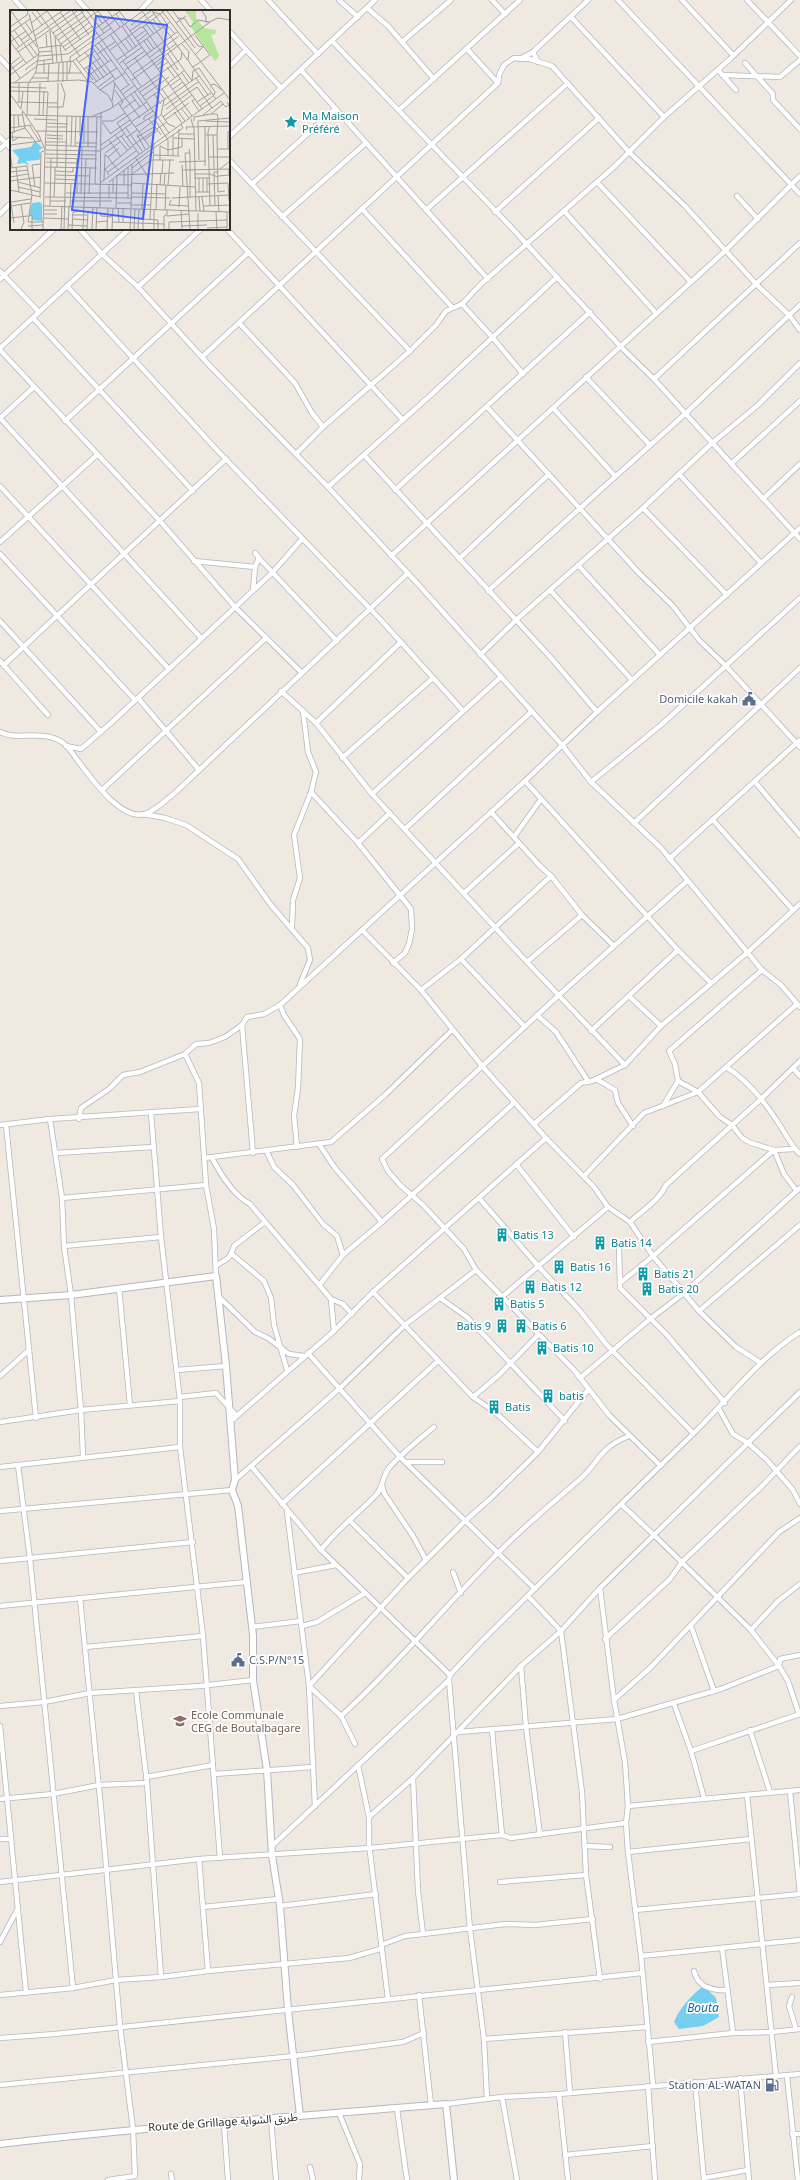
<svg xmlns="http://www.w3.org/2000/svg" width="800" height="2180" font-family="'Noto Sans','Noto Sans Arabic',sans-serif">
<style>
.water{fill:#75cff0}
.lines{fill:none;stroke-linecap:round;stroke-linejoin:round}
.street-casing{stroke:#b4b7c1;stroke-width:6}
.secondary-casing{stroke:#b4b7c1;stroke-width:8}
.street{stroke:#fff;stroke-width:4.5}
.secondary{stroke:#fff;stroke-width:6}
.labels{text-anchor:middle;stroke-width:3.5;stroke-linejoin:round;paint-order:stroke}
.culture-label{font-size:11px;fill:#0d838f;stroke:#fff;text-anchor:start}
.service-label{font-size:11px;fill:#4e5e75;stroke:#fff;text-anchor:end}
.education-label{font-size:11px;fill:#785e54;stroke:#fff;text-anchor:start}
.street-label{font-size:11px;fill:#2e2e2e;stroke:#fff}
.water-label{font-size:12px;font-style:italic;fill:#0d6fa3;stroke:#fff}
.inset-road{fill:none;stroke:#a29e99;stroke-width:1}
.view{fill:#4264fb;fill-opacity:0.15;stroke:#4264fb;stroke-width:2}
.inset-edge{fill:none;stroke:#2e2e2e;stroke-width:2}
</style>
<rect width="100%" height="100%" fill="#efe9e1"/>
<path class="water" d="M701,1988l6,1 9,9 3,19 -16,9 -24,3 -5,-7c5,-13 16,-25 27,-34z"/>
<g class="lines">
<g class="street-casing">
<g id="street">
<path d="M15,0l10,11"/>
<path d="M78,0l10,11"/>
<path d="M201,0l10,11"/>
<path d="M268,0l50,54"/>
<path d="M339,0l19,17"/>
<path d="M492,0l13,14"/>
<path d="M618,0l182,194"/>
<path d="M682,0l51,55"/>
<path d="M747,0l53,56"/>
<path d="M367,8l21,18 46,53"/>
<path d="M140,11l10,-11"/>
<path d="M571,17l93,100"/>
<path d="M229,31l52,57"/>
<path d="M332,41l178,185 111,121 33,32 146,160"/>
<path d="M402,42l49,-42"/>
<path d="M467,49l31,34"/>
<path d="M0,58l11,12"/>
<path d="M520,59l13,-7"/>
<path d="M538,62l-5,-10 55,-52"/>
<path d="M745,63l28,31v6l27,29"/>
<path d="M229,67l17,-17"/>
<path d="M301,70l187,209"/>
<path d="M718,70l18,20"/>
<path d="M723,75l57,2 20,-17"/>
<path d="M399,110l121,-110"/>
<path d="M0,137l11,12"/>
<path d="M229,137l146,-137"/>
<path d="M0,149l11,-10"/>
<path d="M229,160l181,191"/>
<path d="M597,182l93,99"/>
<path d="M252,184l83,-75"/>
<path d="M737,196l21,23"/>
<path d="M362,209l90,98"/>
<path d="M426,210l142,-127"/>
<path d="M564,211l92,102"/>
<path d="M495,212l104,-94"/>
<path d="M0,214l11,-11"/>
<path d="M282,217l84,-74"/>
<path d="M80,229l22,25 36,33 72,79 118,121 89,96 145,162 29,37 70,66 101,122 19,15 19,22"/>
<path d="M227,229l176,191"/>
<path d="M0,271l39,41"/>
<path d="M0,279l54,-50"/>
<path d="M67,286l149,163 164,170 83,92"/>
<path d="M138,287l63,-58"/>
<path d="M462,304l31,34 30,36"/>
<path d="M33,318l160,173"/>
<path d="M240,324l55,59 17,30 11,14"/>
<path d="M0,348l129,-119"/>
<path d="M0,350l160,171 75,86 66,65"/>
<path d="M202,357l296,-274 1,-8 5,-10 10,-7 16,1 22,7 77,86 56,54 72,79 32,30 11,15"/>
<path d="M586,377l64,68"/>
<path d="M654,379l146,-136"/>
<path d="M34,387l-34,31 201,220"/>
<path d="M487,407l152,166 34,33 26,34 27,26 74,81"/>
<path d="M554,409l61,67"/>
<path d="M65,421l184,-169"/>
<path d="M296,454l27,-27 87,-76 26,-26 10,-14 16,-7 18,-19 135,-119 49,-49 66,-58 61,-59"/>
<path d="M364,455l188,204 45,53"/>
<path d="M731,464l69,-63"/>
<path d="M679,474l82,89"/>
<path d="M0,486l168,182"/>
<path d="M328,487l105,-94 124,-116"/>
<path d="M395,490l195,-178"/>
<path d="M763,499l37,-35"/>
<path d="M643,508l84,87"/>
<path d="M0,542l97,-87"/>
<path d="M0,554l135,146"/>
<path d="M391,556l334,-305 75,-75"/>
<path d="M259,558l78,83"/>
<path d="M459,559l90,-85"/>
<path d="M194,561l61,6"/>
<path d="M578,565l82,90"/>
<path d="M253,590l2,-23 4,-9 -4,-5"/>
<path d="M550,590l82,90"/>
<path d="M488,591l197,-177 115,-109"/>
<path d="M0,621l101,111"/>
<path d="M480,655l36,-35 127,-112 68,-64 47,-39 42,-42"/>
<path d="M0,661l48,54"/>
<path d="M4,665l222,-206"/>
<path d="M281,691l35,32 56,71 155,168 98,103"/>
<path d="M138,698l61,72"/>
<path d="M316,723l85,-81"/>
<path d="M0,732c18,9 41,-3 62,10 6,4 12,13 16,19 13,16 42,60 67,53 12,-4 22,-15 32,-23l231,-218"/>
<path d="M66,746l15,3 30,-26 161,-150 30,-34"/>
<path d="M342,758l91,-80"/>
<path d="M525,781l153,169 33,33"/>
<path d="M591,782l70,-57 139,-127"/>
<path d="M755,782l45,53"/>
<path d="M102,790l164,-152"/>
<path d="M311,792l47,51 53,66 1,20 -3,15 -4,9 -12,10"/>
<path d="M372,794l129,-117"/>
<path d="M491,812l48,53 12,11 31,39 32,31"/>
<path d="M143,814l22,4 21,7 52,34 33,46 37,43 2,12 -10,24"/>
<path d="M713,820l80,90"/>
<path d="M634,823l166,-155"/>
<path d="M405,829l127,-118"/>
<path d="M514,837l27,-38"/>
<path d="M358,843l32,-30"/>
<path d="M669,859l131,-119"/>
<path d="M464,893l55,-50"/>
<path d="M292,927l1,-27 7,-22 -6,-43 17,-43 5,-20 -8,-20 -5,-41"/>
<path d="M362,930l59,60 62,77 63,71 48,49 14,20 22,15 23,34 46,55 37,36 25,16"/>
<path d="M461,959l64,68"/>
<path d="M527,962l55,-47"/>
<path d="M421,990l40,-31 90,-83"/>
<path d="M629,996l32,30"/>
<path d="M280,1005l4,10 16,24 -2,49 -4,28 3,31"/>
<path d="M537,1015l19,17 32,49"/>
<path d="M242,1025l11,128"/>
<path d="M591,1031l87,-81"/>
<path d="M185,1054l14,29 7,102 8,44 2,47"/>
<path d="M726,1067c20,12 38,34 51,54 8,11 13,24 23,33"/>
<path d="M793,1068l7,8"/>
<path d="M596,1079l19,11 3,13 15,23"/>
<path d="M678,1081l-3,-17 -6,-13 93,-81"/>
<path d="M663,1106l15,-25 20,11 22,25 12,8 10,13 9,5 23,7 10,24 12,16"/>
<path d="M151,1113l10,124 19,164v46l23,189 17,222"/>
<path d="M50,1119l12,79 2,48 7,49 10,115 2,46"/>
<path d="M79,1119l2,-11 28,-19 14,-14 17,-3 45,-18 11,-10 13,-1 16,-6 17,-12 5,-8 17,-3 16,-9 245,-224 72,-69 203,-184"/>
<path d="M534,1124l47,-41 11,-2 33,-16 36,-39 87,-74 52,-48"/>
<path d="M0,1125l50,-6 150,-10"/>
<path d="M6,1125l30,293"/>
<path d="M319,1144l16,24 47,54"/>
<path d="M267,1152l7,15 19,18 30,39 14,12 6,19"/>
<path d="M56,1153l97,-6"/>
<path d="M204,1158l127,-16 54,-47 67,-65"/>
<path d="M212,1158c9,17 21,37 38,46l81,95 12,5 9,10"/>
<path d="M516,1164l58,73"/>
<path d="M584,1176l60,-63 54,-21 99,-88"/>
<path d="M62,1198l144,-13"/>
<path d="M479,1198l60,69 42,45 25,32 87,89"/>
<path d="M630,1222c12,-12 29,-21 36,-37l94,-85 40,-39"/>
<path d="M64,1246l97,-9"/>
<path d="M619,1247l1,41 46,46 59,69"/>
<path d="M233,1255l31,26 7,17 3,27 13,45"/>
<path d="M217,1265c13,-8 12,-5 17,-19l31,-24"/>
<path d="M620,1283l33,-27 121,-106 20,-1"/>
<path d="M320,1284l23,-29 39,-33 132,-119"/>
<path d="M119,1288l11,117"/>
<path d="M373,1292l100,105 22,15 43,40"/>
<path d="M218,1296l37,36 13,6 21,16 15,2"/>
<path d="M503,1296l105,-89"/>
<path d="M440,1298l27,19 98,104"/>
<path d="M331,1299l3,32"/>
<path d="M699,1311l101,-86"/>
<path d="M308,1353l92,104 135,132"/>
<path d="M177,1370l49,-4"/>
<path d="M0,1376l29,-26"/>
<path d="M580,1378l70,-59 34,-26 116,-105"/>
<path d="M180,1397l36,-4 20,22"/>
<path d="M473,1397l26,-22 39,-40"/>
<path d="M719,1409l14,25 15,9 19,17 26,30 7,14"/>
<path d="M231,1421l103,-90 39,-39 173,-154"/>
<path d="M0,1422l81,-12 99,-9"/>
<path d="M406,1462h36"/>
<path d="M18,1465l12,94 43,429"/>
<path d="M661,1466l-52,-51 -35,-45 -98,-100 -12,-21 -41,-44 -23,-20 -12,-14 -6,-12 177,-164 128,-114"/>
<path d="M0,1467l180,-20"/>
<path d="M252,1467l69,83 129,125"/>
<path d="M235,1480l104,-91 66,-64 71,-55"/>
<path d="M382,1485l2,8 29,43 13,24"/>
<path d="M282,1504l156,-143"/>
<path d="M0,1511l232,-21"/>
<path d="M287,1512l22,174 6,120"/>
<path d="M349,1520l59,58"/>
<path d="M321,1550c16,-21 37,-36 55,-55 7,-7 6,-18 13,-27 13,-15 30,-28 45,-41"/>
<path d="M0,1561l193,-19"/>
<path d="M453,1572l8,21"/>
<path d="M294,1573l42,-8"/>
<path d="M600,1588l14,112 11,62 3,44 -2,17 2,29 13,104 12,129"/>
<path d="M529,1597l32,34 21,161 4,83 14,104"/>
<path d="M80,1598l21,210 19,218 13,103 2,47 -27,4"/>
<path d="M0,1606l246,-24"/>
<path d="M302,1626l15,-4 48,-29"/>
<path d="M691,1626l23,65"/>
<path d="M252,1627l49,-6"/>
<path d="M751,1630l27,-29 22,-17"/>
<path d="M605,1639l65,-60 12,-17 80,-76 38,-40"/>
<path d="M85,1647l118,-11"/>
<path d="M521,1666l5,61 14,108"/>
<path d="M449,1680l21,249 14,110 3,60"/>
<path d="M136,1691l11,92 14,194"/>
<path d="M614,1700l37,-33 128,-135 21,-14"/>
<path d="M674,1704l17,47 13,47"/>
<path d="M0,1706l44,-4 46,-9 110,-7 53,-6"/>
<path d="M799,1714l-11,-33 -9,-15 -28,-36 -97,-95 146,-143"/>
<path d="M341,1716c56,-51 103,-109 156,-162 25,-26 54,-50 81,-73 23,-20 19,-32 51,-45"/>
<path d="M0,1726l26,266"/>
<path d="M492,1730l10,105"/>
<path d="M750,1730l20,62"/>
<path d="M458,1732l159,-13 104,-30 58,-23 1,-7 20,-4"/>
<path d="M355,1744l-14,-28 -32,-30 99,-108 57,-57 25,-22 48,-47 50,-62"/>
<path d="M691,1751l109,-37"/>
<path d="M358,1765l11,52v27l19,155"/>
<path d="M214,1774l99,-7"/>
<path d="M146,1777l67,-12"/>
<path d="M413,1778l5,113 5,43"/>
<path d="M790,1791l10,103"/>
<path d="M747,1795l29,281"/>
<path d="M0,1799l53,-5 46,-9 48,-2"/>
<path d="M628,1806l172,-16"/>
<path d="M369,1817l44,-39 108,-112 40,-35 39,-43 54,-53 -32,-30"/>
<path d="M0,1839h9"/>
<path d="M272,1846l177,-166 1,-5 30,-32c71,-71 143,-141 215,-211 34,-34 64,-74 105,-100"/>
<path d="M585,1846l25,1"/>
<path d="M628,1852l123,-13"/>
<path d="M199,1859l9,112"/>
<path d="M0,1882l199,-23 171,-11 132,-13 9,3 115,-15"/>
<path d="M500,1882l86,-7"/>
<path d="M280,1906l96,-12"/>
<path d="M203,1907l76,-8"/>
<path d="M635,1910l165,-16"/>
<path d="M0,1942l17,-32"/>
<path d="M381,1945l24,-9 18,-2 82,-10 30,1 58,-6"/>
<path d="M722,1948l11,85"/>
<path d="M641,1956l159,-16"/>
<path d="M694,1971c4,16 18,20 33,19"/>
<path d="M767,1985l33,-2"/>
<path d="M0,1995l73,-7 43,-8 45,-3 47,-6 141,-13 31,-9"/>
<path d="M419,1995l12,110"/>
<path d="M792,1997l-3,9 7,23"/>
<path d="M565,2032l5,61"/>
<path d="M0,2038l55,-4 587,-61"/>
<path d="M484,2039l163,-12"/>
<path d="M648,2042l85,-9 39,-1 28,-3"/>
<path d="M787,2076l11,104"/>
<path d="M740,2078l9,102"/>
<path d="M695,2082l9,98"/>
<path d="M0,2085l294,-29 109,-14 21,-9"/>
<path d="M648,2086l7,94"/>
<path d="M559,2094l9,86"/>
<path d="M502,2097l15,83"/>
<path d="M446,2104l56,-7 57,-3 241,-20"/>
<path d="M397,2109l10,71"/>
<path d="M339,2113l21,51 -1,16"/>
<path d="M271,2119l5,61"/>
<path d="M224,2124l4,56"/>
<path d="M792,2134h8"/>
<path d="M565,2155l88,-9"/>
<path d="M310,2167l3,13"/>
<path d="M171,2174l1,6"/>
<path d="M704,2178l44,-8"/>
</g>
</g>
<g class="secondary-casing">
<g id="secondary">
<path d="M0,1300l71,-5 145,-19 10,90 9,114 -3,10 6,16 15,129v45l14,90 5,85 8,51 8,104 12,106"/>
<path d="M0,2144c149,-17 298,-28 446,-40l8,76"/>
</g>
</g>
<use href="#street" class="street"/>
<use href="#secondary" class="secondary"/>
</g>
<defs>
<g id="sight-bare" transform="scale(1.08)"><path d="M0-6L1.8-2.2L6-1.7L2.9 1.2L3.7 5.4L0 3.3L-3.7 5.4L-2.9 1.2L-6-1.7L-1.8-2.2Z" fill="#0f9aa8" stroke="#fff" stroke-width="2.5" paint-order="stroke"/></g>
<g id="civic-bare" transform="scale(1.08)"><path d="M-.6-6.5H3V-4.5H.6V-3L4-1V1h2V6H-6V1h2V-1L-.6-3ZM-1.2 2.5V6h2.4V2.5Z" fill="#5c6f8a" stroke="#fff" stroke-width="2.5" paint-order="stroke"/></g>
<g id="building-bare" transform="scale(1.08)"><path d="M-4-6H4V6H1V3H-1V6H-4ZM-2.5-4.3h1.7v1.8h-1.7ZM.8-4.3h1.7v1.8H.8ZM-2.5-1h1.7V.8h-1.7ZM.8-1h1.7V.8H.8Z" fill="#0f9aa8" stroke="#fff" stroke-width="2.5" paint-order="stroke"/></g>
<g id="school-bare" transform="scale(1.08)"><path d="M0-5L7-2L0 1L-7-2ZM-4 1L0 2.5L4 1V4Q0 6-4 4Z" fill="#8d6e63" stroke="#fff" stroke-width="2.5" paint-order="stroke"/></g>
<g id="fuel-bare" transform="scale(1.08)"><path d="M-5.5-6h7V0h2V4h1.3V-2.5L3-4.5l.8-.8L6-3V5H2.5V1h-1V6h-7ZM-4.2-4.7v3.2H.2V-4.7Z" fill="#5c6f8a" stroke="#fff" stroke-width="2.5" paint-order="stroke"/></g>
</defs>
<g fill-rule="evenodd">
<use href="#sight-bare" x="291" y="122"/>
<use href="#civic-bare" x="749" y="699"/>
<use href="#building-bare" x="502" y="1235"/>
<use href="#building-bare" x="600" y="1243"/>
<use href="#building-bare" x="559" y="1267"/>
<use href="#building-bare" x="643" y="1274"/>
<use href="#building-bare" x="530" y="1287"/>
<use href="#building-bare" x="647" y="1289"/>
<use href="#building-bare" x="499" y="1304"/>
<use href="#building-bare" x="502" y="1326"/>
<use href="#building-bare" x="521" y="1326"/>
<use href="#building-bare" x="542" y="1348"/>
<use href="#building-bare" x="548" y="1396"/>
<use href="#building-bare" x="494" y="1407"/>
<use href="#civic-bare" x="238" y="1660"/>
<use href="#school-bare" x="180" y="1721"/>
<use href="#fuel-bare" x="772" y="2085"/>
</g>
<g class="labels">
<g class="culture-label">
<text x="302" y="120">Ma Maison<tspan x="302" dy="13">Préféré</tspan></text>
<text x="513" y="1239">Batis 13</text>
<text x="611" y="1247">Batis 14</text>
<text x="570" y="1271">Batis 16</text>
<text x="654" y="1278">Batis 21</text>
<text x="541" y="1291">Batis 12</text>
<text x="658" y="1293">Batis 20</text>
<text x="510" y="1308">Batis 5</text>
<text x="491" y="1330" text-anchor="end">Batis 9</text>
<text x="532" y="1330">Batis 6</text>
<text x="553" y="1352">Batis 10</text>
<text x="559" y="1400">batis</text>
<text x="505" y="1411">Batis</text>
</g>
<g class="service-label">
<text x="738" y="703">Domicile kakah</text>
<text x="249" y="1664" text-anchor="start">C.S.P/N°15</text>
<text x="761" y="2089">Station AL-WATAN</text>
</g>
<g class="education-label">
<text x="191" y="1719">Ecole Communale<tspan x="191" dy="13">CEG de Boutalbagare</tspan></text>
</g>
<g class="street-label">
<text transform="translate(223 2122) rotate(-4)" y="4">Route de Grillage طريق الشواية</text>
</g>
<g class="water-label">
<text x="703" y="2012">Bouta</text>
</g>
</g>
<g transform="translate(10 10)">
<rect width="220" height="220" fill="#efe9e1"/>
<path d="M175,1h11v7l8,10 12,2 -1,4 -4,1 8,21 -4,5 -24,-34 2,-5z" fill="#b6e59e"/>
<path d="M25,131l8,7 -4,2 2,7 -2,3 -13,1 4,6 -5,-4 -8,1 2,-6 -7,-8 19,-3zM30,192l2,2v17l-10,-1v-4l-3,-1 3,-12z" fill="#75cff0"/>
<path class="inset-road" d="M1,1l26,36M27,1l29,40M37,1l33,45M62,1l17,24M71,1l88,122M77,1l17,22M83,1l10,13M88,1l31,41M98,1l12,16M109,1l9,11M132,1l50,70M142,1l64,88M152,1l68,89M157,1l28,37M163,1l25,35 5,1 -8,8M192,1l4,6v6M22,2l10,13M50,2l21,28M143,2l7,2 7,10M106,4l8,11M168,8l7,1 5,8 8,-7 11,2 9,-4 12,2M143,9l8,10M15,12l7,10M21,13l16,-12M166,13l10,-7M115,14l67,92M136,14l8,10M121,15l20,-14M157,15l8,9M112,16l14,21M0,17l17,-12 1,-4M133,17l21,-16M4,20l20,28M92,20l13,-10M40,21l3,32M120,21l24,-17M0,23l20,-14M0,23l9,13M43,23l31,-22M36,24l1,13M100,24l17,24M25,26l35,-25M45,26l2,26M45,27l30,-21M125,28l11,-8M116,29l7,10M137,29l7,10M11,30l41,-29M48,30l40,-29M0,31l16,22M128,31l10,-8M134,31l7,10M0,32l16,-11M89,33l30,42M19,34l8,11M51,34l29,-22M172,34l7,8 -1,8M50,35l2,17M85,35l13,17M53,37l30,-21M82,37l23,32M29,38l23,-3M6,39l15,-11M55,40l55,-39M100,40l31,-23 3,1 58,81M8,42l59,-41M29,42l13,-1M75,42l19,26M82,44l15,21M87,44l18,-12M158,44l10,16M29,46l29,-2 29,-21M140,47l29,-21M125,48l30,42M66,49l17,21M107,50l53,-38M28,51l15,-2M60,51v-4l41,-29M63,51l15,21M113,51l18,25M53,52v20M57,52v19M69,52l16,-11M110,53l22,-16M0,54l10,14M116,54l19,-13M0,55l10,-8M27,55l36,-4 70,-50M80,55l10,15M146,56l10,-8M76,57l11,15M157,57l8,11M183,57l17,-12 -15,-20M74,59l16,-11M148,59l10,-7M0,60l13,-10M15,60l13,-10M115,60l52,-38M25,63h47M34,63v-13M172,63l7,10M59,64l2,-13M123,64l43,-30M0,65l29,-21M79,65l22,-15M22,68h16M186,68l12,17M122,70l78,-58M182,70l1,-9 6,-3 16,24 -1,3M103,71l27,37M38,72l1,-18M48,72l1,-20M0,73l69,-3 13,2 8,8 26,-18M4,73l23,-17M84,73l23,-15M158,73l17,-13M201,75l3,-1 8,6M160,76l11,-8M0,77l36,1M187,77l15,21M87,78l16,-12M152,79l23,32M163,79l10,-7M90,80l8,5 5,9 -1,3M105,80l8,12 -3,4M0,81l38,1 -3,58M110,81l10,-7M124,81l14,20M130,82l23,-16M0,84l11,15M113,84l12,-9M121,84l9,13M144,84l7,10M133,86l26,-19M185,89l-3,2 7,10M136,90l23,-16M102,91l3,-18M7,92l41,1M9,92v-19M187,92l14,-9M108,93l31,43M154,96l34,-24M190,96l13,-10M37,97h16l2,-13 -4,-11M171,98l8,10M11,99l2,-18M113,99l12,-9M156,99l31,-22M12,100l17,25 6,15 -2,79M12,102l3,16 10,13M164,102l8,11M201,104h6l1,4 -1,17M0,105h13M8,105l1,12M15,105l77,2M17,105l1,-31 8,-12 3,-20 -10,-38M29,105l1,-32M33,105l1,-24M152,105l6,9 7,3M193,105l18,-14 2,3M81,107l19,-8 71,-50 1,-7M153,107l29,-22M24,109l23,1M139,109l12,16M181,109l3,10 2,82M134,110v-3l9,-6M145,110l13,20v15M155,110l24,-17M92,111h11l12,-8M184,111v-4l17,-3 12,-10 3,3 3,-2 -2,-3M195,111l25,1M92,112l9,12M121,112l68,-46M37,113l21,1M20,116l10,16M195,116v40M37,117h20M125,117l21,-13M0,118l22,-3M116,118l16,23M177,120l-1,-3 44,-1M27,121l61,1M218,121v18M129,122l22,-17 3,-15M0,123l15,-5M2,123l1,8 6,-4M4,123v-18M100,124l20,-14M127,124l8,15M169,124h15M37,125l16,1M105,125l13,16M195,125h12l1,57 7,-1M203,125l1,34M70,126v-20M111,126l10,13M0,127l22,1M117,127l10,-7M127,127l17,-10M37,128l16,1M164,128l20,1M99,130l12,17M134,130l13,-9M36,132h21M66,133h21M74,133v-27M0,135l31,-4M36,135l50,2M91,135l31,-22M123,135l34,-23M61,136l1,-30M65,136l1,-30M78,136v-30M150,136l8,4 14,-3v-9M144,138l29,-20 -2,-4M179,139l1,4h-5l5,76M207,139h13M36,140l54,1M91,140l23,-16M0,141l2,16M95,143l15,-11M180,143v44M35,144l51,1M129,144l-22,-31 30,-21M96,145l12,15M143,145l27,1M163,145v-20M168,145l1,-26M98,147l11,-9M199,147h21M36,148l51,1M150,150v-14M189,150l-1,-39 32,-3M36,152l31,1M169,152l27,-1M172,155l1,22M6,157l3,25M35,157l52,1M45,157v8l35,1M47,157l1,-84M0,158l17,-2 5,29 -4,27h15M122,158l21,-16M210,159l10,-8M172,160l48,-1M45,161l18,1v-4M0,162l18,-2M98,162l28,-21M152,163l1,-13M122,164l19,-14h23M184,164h16l8,3M99,165l-4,-6 28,-23M108,165l56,-2M208,166l11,-1v-6M0,167l18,-3M138,167l-11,-17 16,-12M184,168h16M189,168v14M193,168v14M197,168v14M45,169l22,1M94,170l1,-26M0,171l31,-4M8,172l23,6M99,172l28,-22 -2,-3M35,173l87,2M90,173l124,-90M122,173l63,4M85,174l2,-67M197,174l21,-1 1,18M114,175v-15M150,175l1,-12M154,175l1,-12M158,175l2,-25M8,177l22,5M25,177l-3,-22 9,-1M0,180l31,7M185,182h15M56,183h43M67,183v-34M99,183h19M103,183v-14M122,183l34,1M71,184l1,-47M79,184l1,-26M208,186l1,16M30,187l1,-45 3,-1M35,187l87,1M44,187l1,-22M122,187l38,1M189,187l1,14M192,187l2,14M0,188l4,25M99,188v-14M118,188v-31M162,188l58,-3M161,190l-2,5 20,1M40,191h16M60,191h42M1,192l20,-3M107,193h14M11,195l3,17 -3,7M121,195h20M1,196l19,-3M34,196l186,6M40,196l1,-48M194,196l26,-1M200,196l-2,-74 2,-6M205,196l-1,-34h4M60,197l1,-24M90,197l1,-95M169,197l1,-20M106,198l1,-33M108,198l1,14M121,198l1,-44M132,199l1,-25M34,200h13M146,200l1,-26M155,200l1,-25M171,200l1,19M90,202l1,4 12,1M206,202l1,17M34,204h13M62,205h15M19,206l3,-1v14M157,206l22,-2M0,208l18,-2M34,208l24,1M63,209l14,1M133,209l15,1v9M140,209l4,-76M86,212l12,-1M102,212l52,2M113,212v-14M58,215l19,1M18,216l15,-1M171,216l26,-1M197,218l20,-1M51,219l1,-23M54,219l3,-113M58,219l1,-23M62,219l1,-17 10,-1M73,219l3,-70M77,219l1,-18M82,219l1,-22M86,219l1,-22M97,219l1,-21M102,219l1,-21M120,219l1,-20M124,219l1,-20M128,219l1,-20M133,219v-20M144,219v-19M154,219v-13l3,-1v-5M159,219v-7l58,-2M188,219v-16M217,219v-17"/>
<path class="view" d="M86,6l71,9 -24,194 -71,-9z"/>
<rect width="220" height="220" class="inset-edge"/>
</g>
</svg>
